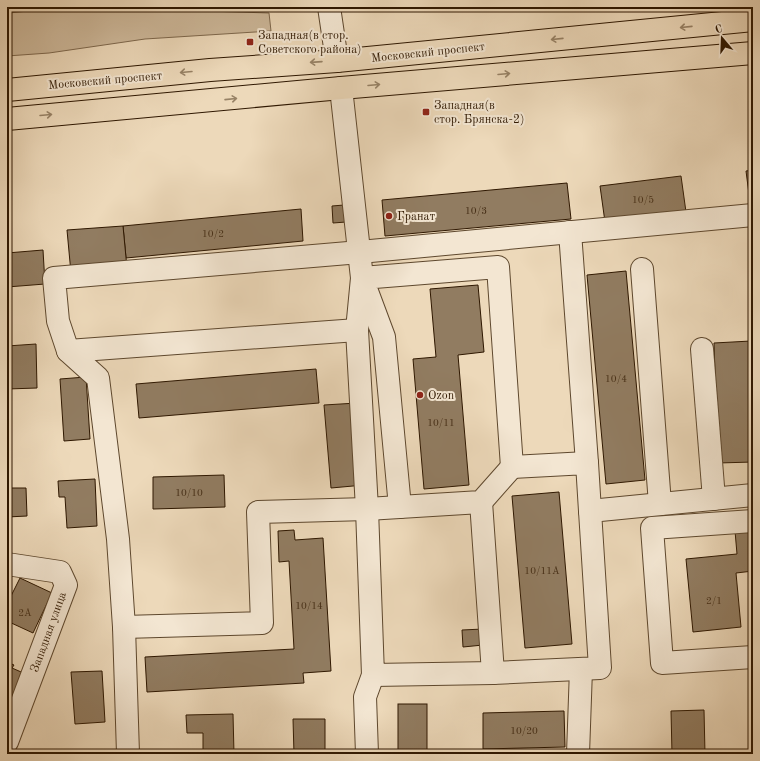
<svg xmlns="http://www.w3.org/2000/svg" width="760" height="761" font-family="'Old Standard TT',serif">
<style>
.green{fill:#cdb89a;stroke:#7e684d}
.building{fill:#917c61;stroke:#2e1700}
.lines{fill:none;stroke-linecap:round;stroke-linejoin:round}
.minor-casing{stroke:#5e482e;stroke-width:24}
.major-casing{stroke:#2e1700;stroke-width:24}
.minor{stroke:#f3e6d2;stroke-width:22}
.major{stroke:#edd9ba;stroke-width:22}
.oneway{stroke:#978266}
.poi-dot{fill:#8f2418;stroke:#f3e6d2;stroke-width:1.5}
.labels{text-anchor:middle;stroke-width:4;stroke-linejoin:round;paint-order:stroke}
.number-label{font-size:10px;fill:#473018}
.poi-label{font-size:12px;fill:#2e1700;stroke:#f3e6d2;text-anchor:start}
.street-label{font-size:12px;fill:#2e1700;stroke:#f3e6d2}
</style>
<rect width="100%" height="100%" fill="#edd9ba"/>
<filter id="stains"><feTurbulence type="fractalNoise" baseFrequency=".005" numOctaves="4"/><feColorMatrix values="0 0 0 0 .2 0 0 0 0 .09 0 0 0 0 .02 0 0 0 .5 -.17"/></filter>
<radialGradient id="worn" r=".72"><stop offset=".6" stop-color="#630" stop-opacity="0"/><stop offset="1" stop-color="#630" stop-opacity=".3"/></radialGradient>
<path class="green" d="M82,8h30l157,5 2,18 -126,8 -96,14 -42,3v-41l2,-2 28,-3z"/>
<g class="building">
<path d="M753,170v32h-3l-4,-31z"/>
<path d="M681,176l5,36 -81,10 -5,-36z"/>
<path d="M567,183l4,36 -186,17 -3,-36z"/>
<path d="M344,205l2,17 -13,1 -1,-17z"/>
<path d="M301,209l2,32 -177,17 -3,-32z"/>
<path d="M123,226l4,42 -56,5 -4,-43z"/>
<path d="M43,250l2,34 -38,3v-34z"/>
<path d="M626,271l19,209 -39,4 -19,-209z"/>
<path d="M478,285l6,67 -26,3 11,130 -45,4 -11,-130 23,-2 -6,-68z"/>
<path d="M751,341l2,121 -35,1 -4,-120z"/>
<path d="M36,344l1,44 -30,1v-43z"/>
<path d="M316,369l3,34 -180,15 -3,-34z"/>
<path d="M86,377l4,62 -26,2 -4,-62z"/>
<path d="M357,403l7,82 -33,3 -7,-83z"/>
<path d="M224,475l1,32 -72,2v-32z"/>
<path d="M95,479l2,47 -30,2 -2,-31h-6l-1,-16z"/>
<path d="M7,488h19l1,28 -20,1z"/>
<path d="M559,492l13,152 -47,4 -13,-152z"/>
<path d="M753,529v42l-17,2 5,54 -48,5 -7,-73 51,-5 -2,-23z"/>
<path d="M294,530l1,10 28,-2 8,133 -28,2 1,10 -157,9 -2,-35 149,-8 -5,-88 -10,1 -1,-31z"/>
<path d="M20,578l32,15 -19,40 -26,-12v-17z"/>
<path d="M483,629v16l-20,2 -1,-17z"/>
<path d="M7,662l7,3 -2,3 16,7 -7,3 -11,25 -3,-1z"/>
<path d="M102,671l3,51 -30,2 -4,-52z"/>
<rect x="398" y="704" width="29" height="50"/>
<path d="M704,710l1,44h-33l-1,-43z"/>
<path d="M564,711l1,36 -82,2v-36z"/>
<path d="M233,714l1,40h-31v-21h-16l-1,-18z"/>
<path d="M293,719h32v35h-31z"/>
</g>
<g class="lines">
<g class="minor-casing">
<g id="minor">
<path d="M329,7l8,54"/>
<path d="M341,88l21,190 -5,52 10,179 6,166 120,-2 107,-5 -10,-157 163,-16"/>
<path d="M570,232l17,231"/>
<path d="M642,269l18,235"/>
<path d="M702,349l12,150"/>
<path d="M68,351l289,-21"/>
<path d="M481,502l12,171"/>
<path d="M400,507l-16,-170 -22,-59 136,-11 14,200 75,-4 3,48"/>
<path d="M753,521l-101,7 10,135 91,-6"/>
<path d="M7,564l53,8 6,13 -59,157"/>
<path d="M124,627l138,-4 -4,-111 109,-3 114,-7 31,-35"/>
<path d="M128,754l-4,-127 -6,-88 -20,-161 -30,-27 -10,-30 -4,-43 306,-26 393,-37"/>
<path d="M367,754l-2,-57 8,-22"/>
<path d="M578,754l3,-85"/>
</g>
</g>
<g class="major-casing">
<g id="major">
<path d="M7,90l203,-20 127,-9 416,-41"/>
<path d="M7,119l334,-31 412,-35"/>
</g>
</g>
<use href="#minor" class="minor"/>
<use href="#major" class="major"/>
</g>
<defs><path id="oneway-shaft" d="M-6 0H5M1.5-3L5.5 0L1.5 3" fill="none" stroke-width="1.6" stroke-linecap="round" stroke-linejoin="round"/></defs>
<g class="oneway">
<use href="#oneway-shaft" transform="translate(686 27) rotate(174)"/>
<use href="#oneway-shaft" transform="translate(557 39) rotate(174)"/>
<use href="#oneway-shaft" transform="translate(316 62) rotate(176)"/>
<use href="#oneway-shaft" transform="translate(186 72) rotate(175)"/>
<use href="#oneway-shaft" transform="translate(504 74) rotate(-5)"/>
<use href="#oneway-shaft" transform="translate(374 85) rotate(-5)"/>
<use href="#oneway-shaft" transform="translate(231 99) rotate(-6)"/>
<use href="#oneway-shaft" transform="translate(46 115) rotate(-5)"/>
</g>
<g class="poi-dot">
<rect x="246" y="38" width="8" height="8" rx="2"/>
<rect x="422" y="108" width="8" height="8" rx="2"/>
<circle cx="389" cy="216" r="4"/>
<circle cx="420" cy="395" r="4"/>
</g>
<g class="labels">
<g class="number-label">
<text x="643" y="203">10/5</text>
<text x="476" y="214">10/3</text>
<text x="213" y="237">10/2</text>
<text x="616" y="382">10/4</text>
<text x="441" y="426">10/11</text>
<text x="189" y="496">10/10</text>
<text x="542" y="574">10/11А</text>
<text x="714" y="604">2/1</text>
<text x="309" y="609">10/14</text>
<text x="25" y="616">2А</text>
<text x="524" y="734">10/20</text>
</g>
<g class="poi-label">
<text x="258" y="39">Западная(в стор.<tspan x="258" dy="14">Советского района)</tspan></text>
<text x="434" y="109">Западная(в<tspan x="434" dy="14">стор. Брянска-2)</tspan></text>
<text x="397" y="220">Гранат</text>
<text x="428" y="399">Ozon</text>
</g>
<g class="street-label">
<text transform="translate(428 52) rotate(-6)" y="4">Московский проспект</text>
<text transform="translate(105 80) rotate(-5)" y="4">Московский проспект</text>
<text transform="translate(48 632) rotate(-70)" y="4">Западная улица</text>
</g>
</g>
<rect width="760" height="761" fill="none" stroke="#edd9ba" stroke-width="24"/>
<rect x="8" y="8" width="744" height="745" fill="none" stroke="#2e1700" stroke-width="2"/>
<rect x="12" y="12" width="736" height="737" fill="none" stroke="#2e1700"/>
<g transform="translate(722 38) rotate(341)" stroke="#f3e6d2" stroke-width="3" paint-order="stroke">
<path d="M0-3L7 15L0 10L-7 15Z" fill="#2e1700"/>
<text y="-6" font-size="11" font-weight="bold" text-anchor="middle" fill="#2e1700">С</text>
</g>
<rect width="100%" height="100%" filter="url(#stains)"/>
<rect width="100%" height="100%" fill="url(#worn)"/>
</svg>
